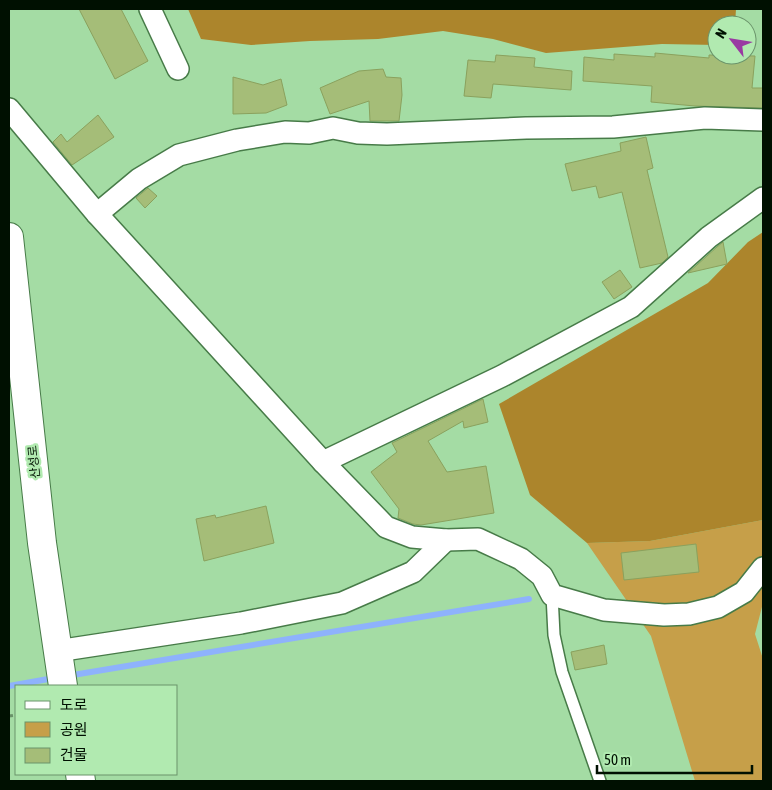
<svg xmlns="http://www.w3.org/2000/svg" width="772" height="790" font-family="'Asap Condensed','Noto Sans KR',sans-serif">
<style>
.green{fill:#c69f49}
.forest{fill:#ac852c}
.lines{fill:none;stroke-linecap:round;stroke-linejoin:round}
.stream{stroke:#8eb2fc;stroke-width:6}
.building{fill:#a5bd78;stroke:#8aa15d}
.service-casing{stroke:#477b48;stroke-width:14}
.minor-casing{stroke:#477b48;stroke-width:24}
.tertiary-casing{stroke:#477b48;stroke-width:30}
.path{stroke:#699269;stroke-width:3;stroke-dasharray:4 2.5;stroke-linecap:butt}
.service{stroke:#fff;stroke-width:11}
.minor{stroke:#fff;stroke-width:21}
.tertiary{stroke:#fff;stroke-width:28}
.labels{text-anchor:middle;stroke-width:5;stroke-linejoin:round;paint-order:stroke}
.street-label{font-size:12px;fill:#001001;stroke:#b1eab0}
</style>
<rect width="100%" height="100%" fill="#a4dca4"/>
<path class="green" d="M763,520v83l-8,31 8,25v122h-68l-44,-145 -64,-93 63,-2z"/>
<g class="forest">
<path d="M188,9h548l-1,16h-18v20l-55,-1 -116,9 -53,-14 -50,-8 -65,8 -68,2 -59,4 -50,-6z"/>
<path d="M763,232v288l-113,21 -63,2 -57,-48 -31,-91 209,-121 40,-41z"/>
</g>
<g class="lines">
<g class="stream">
<path d="M67,676l462,-77"/>
<path d="M9,686l45,-8"/>
</g>
</g>
<g class="building">
<path d="M79,9h42l27,52 -33,18z"/>
<path d="M655,53l54,5v-3l46,1 -3,32h11v20l-68,-2 -44,-4 1,-16 -69,-5 1,-24 30,3v-6l41,3z"/>
<path d="M496,55l39,3 -1,9 38,4 -1,19 -78,-6 -2,14 -27,-2 4,-36 27,2z"/>
<path d="M383,69l3,8 15,1 1,17 -3,26h-29l-1,-20 -39,13 -10,-26 39,-17z"/>
<path d="M233,77l30,8 18,-6 6,26 -21,8 -33,1z"/>
<path d="M98,115l16,22 -42,28 -19,-23 8,-8 6,8z"/>
<path d="M646,137l7,31 -6,2 21,87 -6,6 -22,5 -18,-76 -23,6 -3,-12 -24,5 -7,-27 56,-13 -1,-8z"/>
<path d="M148,188l9,8 -12,12 -9,-10z"/>
<path d="M723,242l4,22 -39,9 29,-26z"/>
<path d="M620,270l12,17 -18,12 -12,-17z"/>
<path d="M483,399l5,23 -24,6 -1,-7 -35,20 19,31 39,-6 8,47 -73,12 -8,-1 -15,-6 1,-9 -28,-37 26,-20 -5,-9z"/>
<path d="M266,506l8,37 -70,18 -8,-42 19,-4 1,3z"/>
<path d="M696,544l3,28 -75,8 -3,-27z"/>
<path d="M604,645l3,19 -32,6 -4,-18z"/>
</g>
<g class="lines">
<g class="service-casing">
<path id="service" d="M552,595l2,40 8,37 38,109"/>
</g>
<g class="minor-casing">
<g id="minor">
<path d="M150,9l28,60"/>
<path d="M9,109l88,105 226,248 63,65 26,10 34,3 32,-1 43,20 21,17 10,19 52,15 60,5 25,-1 29,-7 26,-15 19,-24"/>
<path d="M97,214l42,-35 40,-24 58,-15 48,-8 24,1 24,-5 25,5 29,1 139,-6 87,-1 92,-9 58,2"/>
<path d="M323,462l179,-86 129,-69 78,-70 54,-39"/>
<path d="M57,651l184,-28 101,-20 71,-31 33,-32"/>
</g>
</g>
<g class="tertiary-casing">
<g id="tertiary">
<path d="M9,237l33,306 21,143"/>
<path d="M80,774l1,7"/>
</g>
</g>
<path class="path" d="M9,716l7,-1"/>
<use href="#service" class="service"/>
<use href="#minor" class="minor"/>
<use href="#tertiary" class="tertiary"/>
</g>
<g class="labels">
<g class="street-label">
<text transform="translate(34 462) rotate(-96)" y="4">산성로</text>
</g>
</g>
<rect width="772" height="790" fill="none" stroke="#001001" stroke-width="20"/>
<rect x="15" y="685" width="162" height="90" fill="#b1eab0" stroke="#6a936a"/>
<rect x="25" y="701" width="25" height="8" fill="#ffffff" stroke="#6a936a"/>
<text x="60" y="710" font-size="15" fill="#001001">도로</text>
<rect x="25" y="722" width="25" height="15" fill="#c69f49" stroke="#6a936a"/>
<text x="60" y="735" font-size="15" fill="#001001">공원</text>
<rect x="25" y="748" width="25" height="15" fill="#a5bd78" stroke="#6a936a"/>
<text x="60" y="760" font-size="15" fill="#001001">건물</text>
<g transform="translate(732 40) rotate(301)"><circle r="24" fill="#b1eab0" stroke="#6a936a"/>
<path d="M0-4L9 19L0 12L-9 19Z" fill="#993aa2"/>
<text y="-8" font-size="14" font-weight="bold" text-anchor="middle" fill="#001001">N</text>
</g>
<path d="M597 765v8h155v-8" fill="none" stroke="#001001" stroke-width="2.5"/>
<text x="604" y="765" font-size="15" fill="#001001" stroke="#b1eab0" stroke-width="4" paint-order="stroke">50 m</text>
</svg>
